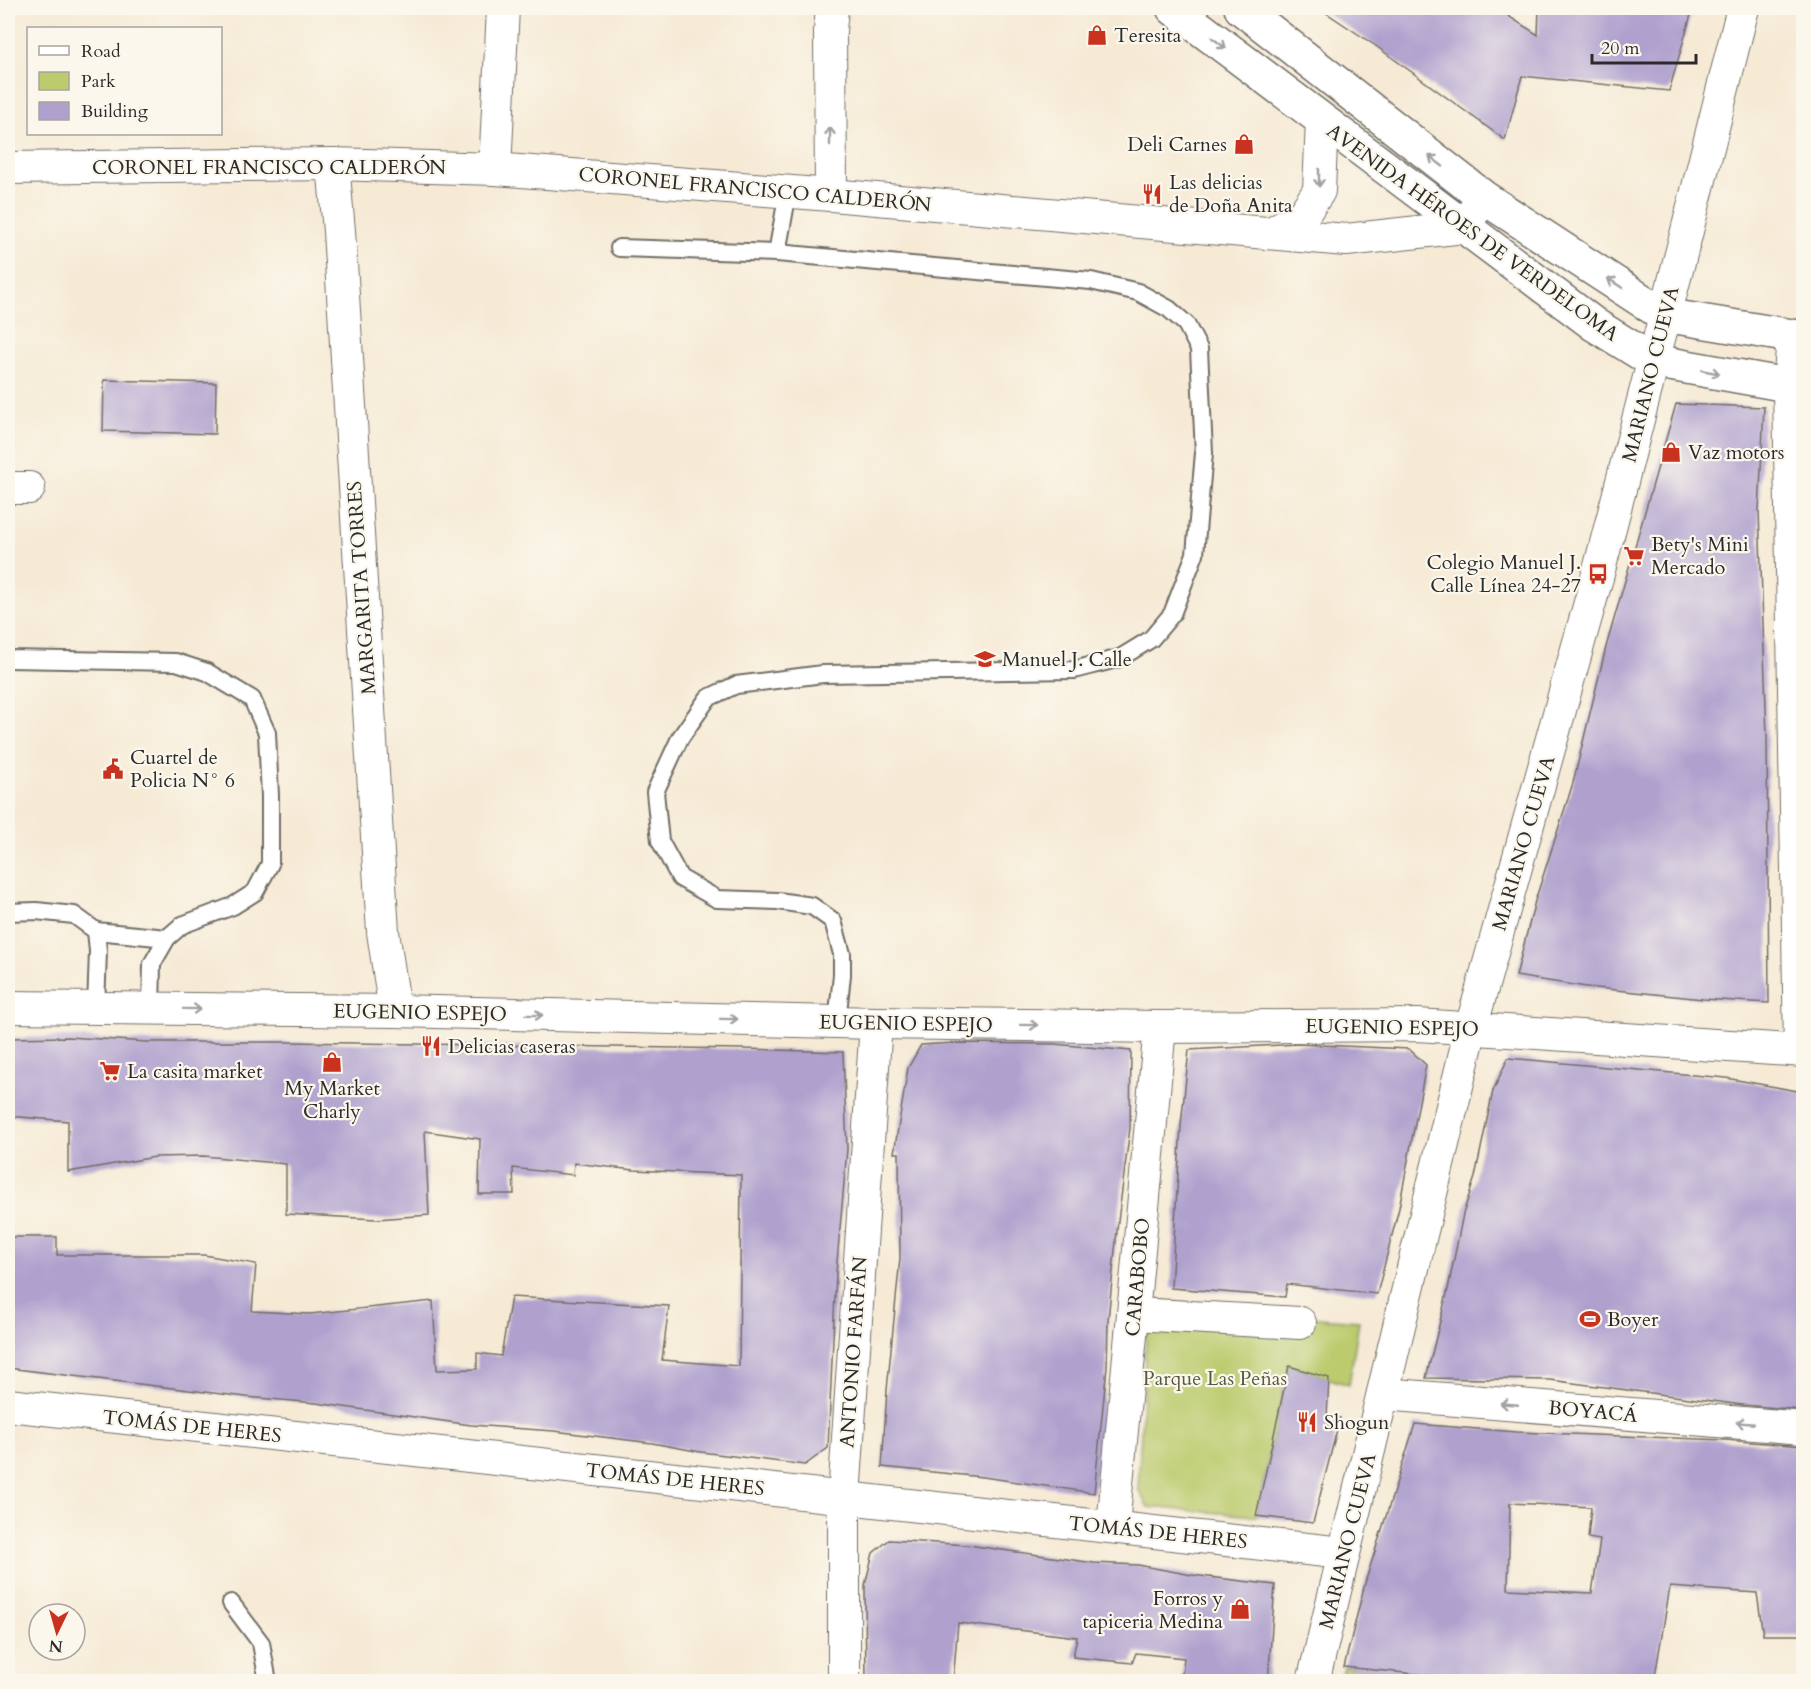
<svg xmlns="http://www.w3.org/2000/svg" width="1811" height="1689" font-family="Cardo,serif">
<style>
.green{fill:#bbcb6d;stroke:#737b4c;stroke-width:1.5}
.building{fill:#afa0ce;fill-rule:evenodd}
.lines{fill:none;stroke-linecap:round;stroke-linejoin:round}
.service-casing{stroke:#726e66;stroke-width:20}
.minor-casing{stroke:#726e66;stroke-width:34}
.secondary-casing{stroke:#726e66;stroke-width:36}
.service{stroke:#fff;stroke-width:16}
.minor{stroke:#fff;stroke-width:32}
.secondary{stroke:#fff;stroke-width:33}
.oneway{stroke:#a0a0a0}
.labels{text-anchor:middle;stroke-width:4.5;stroke-linejoin:round;paint-order:stroke}
.poi-label{font-size:20px;fill:#2b2b2b;stroke:#fbf7ec;text-anchor:start}
.street-label{font-size:20px;fill:#2b2b2b;stroke:#fbf7ec}
.park-label{font-size:20px;fill:#565b3f;stroke:#fbf7ec}
</style>
<rect width="100%" height="100%" fill="#fbf7ec"/>
<filter id="ink" filterUnits="userSpaceOnUse"><feTurbulence type="fractalNoise" baseFrequency=".0167" numOctaves="2"/><feDisplacementMap in="SourceGraphic" scale="12" xChannelSelector="R" yChannelSelector="G"/><feConvolveMatrix kernelMatrix="1 2 1 2 8 2 1 2 1" color-interpolation-filters="sRGB"/></filter>
<filter id="wash" filterUnits="userSpaceOnUse"><feTurbulence type="fractalNoise" baseFrequency=".008" numOctaves="4" result="noise"/><feDisplacementMap in="SourceGraphic" scale="24" xChannelSelector="R" yChannelSelector="G"/><feGaussianBlur stdDeviation="1.35" result="paint"/><feColorMatrix in="noise" values="0 0 0 0 0 0 0 0 0 0 0 0 0 0 0 0 0 1.4 0 .05"/><feComposite in="paint" operator="in"/></filter>
<g filter="url(#wash)">
<rect width="100%" height="100%" fill="#f6ead5"/>
<g class="green">
<path d="M1148,1299l141,17 70,5 -10,64 -60,-19 -33,150 -108,-9 -10,-18z"/>
<path d="M1344,1667l155,14 -159,1z"/>
</g>
<g id="blocks">
<g class="building">
<path d="M1319,8h177l42,27 1,-27h154l-24,83 -147,-15 -17,64 -129,-94z"/>
<path d="M104,380l112,3 -1,51 -112,-3z"/>
<path d="M1676,404l88,3 -5,104 8,225 2,267 -66,-4 -116,-12 -71,-11 19,-75 38,-118 33,-136z"/>
<path d="M68,1037l80,5h140l454,7 101,3 4,97 -11,124 -8,175 -23,17 -104,-13 -49,-9 -98,-12 -83,-6 -155,-22 -70,-6 -238,-29v-131h49v18h147l52,9 -4,47 58,3 123,-13 4,69 40,-1v-16l24,3 10,-59 158,9 -7,54 77,6 2,-191 -107,-5 -60,-7 -1,12 -60,-7 1,26h-35l1,-55 -55,-8 4,84 -53,4 -90,-5v-50l-82,-8 -49,1 -87,15v-51l-60,-5v-78z"/>
<path d="M954,1043l100,1 77,7 -1,77 -12,93 -10,99 -1,47 -13,126 -111,-16 -101,-10 5,-77 13,-132 -1,-105h-5l14,-85 13,-23z"/>
<path d="M1298,1044l111,5 17,16 -27,143 -22,86 -90,-10 -2,13 -114,-9 10,-163 8,-75z"/>
<path d="M1508,1058l218,20 77,14v318l-60,-5 -193,-25 -124,-2 22,-89 15,-75 12,-37 18,-86z"/>
<path d="M1289,1366l40,12 -2,39 13,1 -27,105 -57,-7z"/>
<path d="M1415,1424l101,8 209,8 78,6v189h-40l-6,-42 -87,-6 -16,95h-155l-155,-15 21,-84zM1510,1503l81,4 -3,31 12,2 -8,53 -84,-4z"/>
<path d="M889,1540l79,5 126,18 44,2 54,10 83,10 -7,97h-87l3,-24 -48,-5 -4,10 -59,-6 4,-20 -119,-14 -5,59h-87l-1,-97 8,-32z"/>
</g>
</g>
</g>
<g filter="url(#ink)">
<use href="#blocks" fill-opacity="0" stroke="#726e66" stroke-width="1.5"/>
<g class="lines">
<g class="service-casing">
<g id="service">
<path d="M788,192l-11,61 314,28 47,11 31,17 17,15 13,25 5,104 -9,101 -23,60 -21,25 -31,19 -46,12 -251,4 -87,11 -28,13 -28,40 -25,54 5,49 20,37 37,21 61,2 34,5 21,15 9,33v21l-5,47"/>
<path d="M619,248l158,5"/>
<path d="M8,659l168,3 31,10 45,27 15,34 3,63v68l-15,28 -22,14 -51,19 -15,13 -15,26 -1,44"/>
<path d="M8,912l28,-1 38,4 22,16 2,20 -2,57"/>
<path d="M96,931l71,7"/>
<path d="M231,1603l30,40 7,39"/>
</g>
</g>
<g class="minor-casing">
<g id="minor">
<path d="M333,164l6,67 44,701 12,79"/>
<path d="M8,168l325,-4 162,5 336,26 515,45 118,-13 19,-30"/>
<path d="M495,169l8,-161"/>
<path d="M831,195l-1,-164 2,-23"/>
<path d="M1271,233l32,-18 16,-24 3,-71"/>
<path d="M1793,337l-4,49 11,665"/>
<path d="M8,488h21"/>
<path d="M8,1007l387,4 481,12 284,4 258,-2 386,26"/>
<path d="M1134,1314l166,9"/>
<path d="M1383,1394l421,34"/>
<path d="M8,1405l1335,148"/>
<path d="M1113,1526l47,-499"/>
<path d="M844,1682v-185l32,-474"/>
<path d="M1313,1682l158,-654 127,-454 89,-343 56,-223"/>
</g>
</g>
<g class="secondary-casing">
<g id="secondary">
<path d="M1173,8l422,317 58,36 151,27"/>
<path d="M1241,8l242,189 181,118 140,23"/>
</g>
</g>
<use href="#service" class="service"/>
<use href="#minor" class="minor"/>
<use href="#secondary" class="secondary"/>
</g>
<defs><path id="oneway-shaft" d="M-6 0H5M1.5-3L5.5 0L1.5 3" fill="none" stroke-width="1.6" stroke-linecap="round" stroke-linejoin="round" transform="scale(1.5)"/></defs>
<g class="oneway">
<use href="#oneway-shaft" transform="translate(1219 43) rotate(37)"/>
<use href="#oneway-shaft" transform="translate(830 136) rotate(-90)"/>
<use href="#oneway-shaft" transform="translate(1436 161) rotate(-142)"/>
<use href="#oneway-shaft" transform="translate(1319 178) rotate(90)"/>
<use href="#oneway-shaft" transform="translate(1615 283) rotate(-147)"/>
<use href="#oneway-shaft" transform="translate(1711 372) rotate(11)"/>
<use href="#oneway-shaft" transform="translate(192 1009) rotate(1)"/>
<use href="#oneway-shaft" transform="translate(534 1015) rotate(1)"/>
<use href="#oneway-shaft" transform="translate(729 1019) rotate(1)"/>
<use href="#oneway-shaft" transform="translate(1029 1025) rotate(1)"/>
<use href="#oneway-shaft" transform="translate(1509 1404) rotate(-175)"/>
<use href="#oneway-shaft" transform="translate(1745 1423) rotate(-175)"/>
</g>
</g>
<defs>
<g id="shop-bare" transform="scale(1.62)"><path d="M-5-2.5h2.3a2.7 3.5 0 0 1 5.4 0H5L5.5 6h-11ZM-1.5-2.5h3a1.5 2.3 0 0 0-3 0Z" fill="#c8321e" stroke="#fbf7ec" stroke-width="2.5" paint-order="stroke"/></g>
<g id="restaurant-bare" transform="scale(1.62)"><path d="M-5-6h1v4h1v-4h1v4h1v-4h1v5L-1.5 .5V6h-2V.5L-5-1ZM5-6V6H3V1.5H1.5Q1.5-4 5-6Z" fill="#c8321e" stroke="#fbf7ec" stroke-width="2.5" paint-order="stroke"/></g>
<g id="supermarket-bare" transform="scale(1.62)"><path d="M-6-5.5h2.5l.6 2H6L4.5 2H-2.5L-4.4-4H-6ZM-1.5 3.2a1.3 1.3 0 1 0 .1 0ZM3 3.2a1.3 1.3 0 1 0 .1 0Z" fill="#c8321e" stroke="#fbf7ec" stroke-width="2.5" paint-order="stroke"/></g>
<g id="bus-bare" transform="scale(1.62)"><path d="M-5-6H5V4H4V6H2V4H-2V6H-4V4H-5ZM-3.5-4V0h7V-4ZM-3.5 1.2v1.5H-2V1.2ZM2 1.2v1.5H3.5V1.2Z" fill="#c8321e" stroke="#fbf7ec" stroke-width="2.5" paint-order="stroke"/></g>
<g id="school-bare" transform="scale(1.62)"><path d="M0-5L7-2L0 1L-7-2ZM-4 1L0 2.5L4 1V4Q0 6-4 4Z" fill="#c8321e" stroke="#fbf7ec" stroke-width="2.5" paint-order="stroke"/></g>
<g id="civic-bare" transform="scale(1.62)"><path d="M-.6-6.5H3V-4.5H.6V-3L4-1V1h2V6H-6V1h2V-1L-.6-3ZM-1.2 2.5V6h2.4V2.5Z" fill="#c8321e" stroke="#fbf7ec" stroke-width="2.5" paint-order="stroke"/></g>
<g id="stadium-bare" transform="scale(1.62)"><path d="M0-5a6.5 5 0 1 0 0 10a6.5 5 0 1 0 0-10ZM-3.5-1.8h7v3.6h-7Z" fill="#c8321e" stroke="#fbf7ec" stroke-width="2.5" paint-order="stroke"/></g>
</defs>
<g fill-rule="evenodd">
<use href="#shop-bare" x="1097" y="35"/>
<use href="#shop-bare" x="1244" y="144"/>
<use href="#restaurant-bare" x="1152" y="194"/>
<use href="#shop-bare" x="1671" y="452"/>
<use href="#supermarket-bare" x="1634" y="556"/>
<use href="#bus-bare" x="1598" y="574"/>
<use href="#school-bare" x="985" y="659"/>
<use href="#civic-bare" x="113" y="769"/>
<use href="#restaurant-bare" x="431" y="1046"/>
<use href="#shop-bare" x="332" y="1062"/>
<use href="#supermarket-bare" x="110" y="1071"/>
<use href="#stadium-bare" x="1590" y="1319"/>
<use href="#restaurant-bare" x="1307" y="1422"/>
<use href="#shop-bare" x="1240" y="1609"/>
</g>
<g class="labels">
<g class="poi-label">
<text x="1114" y="42">Teresita</text>
<text x="1227" y="151" text-anchor="end">Deli Carnes</text>
<text x="1169" y="189">Las delicias<tspan x="1169" dy="23">de Doña Anita</tspan></text>
<text x="1688" y="459">Vaz motors</text>
<text x="1651" y="551">Bety's Mini<tspan x="1651" dy="23">Mercado</tspan></text>
<text x="1581" y="569" text-anchor="end">Colegio Manuel J.<tspan x="1581" dy="23">Calle Línea 24-27</tspan></text>
<text x="1002" y="666">Manuel J. Calle</text>
<text x="130" y="764">Cuartel de<tspan x="130" dy="23">Policia N° 6</tspan></text>
<text x="448" y="1053">Delicias caseras</text>
<text x="127" y="1078">La casita market</text>
<text x="332" y="1095" text-anchor="middle">My Market<tspan x="332" dy="23">Charly</tspan></text>
<text x="1607" y="1326">Boyer</text>
<text x="1324" y="1429">Shogun</text>
<text x="1223" y="1605" text-anchor="end">Forros y<tspan x="1223" dy="23">tapiceria Medina</tspan></text>
</g>
<g class="street-label">
<text x="269" y="174">CORONEL FRANCISCO CALDERÓN</text>
<text transform="translate(755 189) rotate(5)" y="7">CORONEL FRANCISCO CALDERÓN</text>
<text transform="translate(1473 232) rotate(36)" y="7">AVENIDA HÉROES DE VERDELOMA</text>
<text transform="translate(1650 374) rotate(-76)" y="7">MARIANO CUEVA</text>
<text transform="translate(361 588) rotate(-94)" y="7">MARGARITA TORRES</text>
<text transform="translate(1523 843) rotate(-74)" y="7">MARIANO CUEVA</text>
<text transform="translate(420 1012) rotate(1)" y="7">EUGENIO ESPEJO</text>
<text transform="translate(906 1023) rotate(1)" y="7">EUGENIO ESPEJO</text>
<text transform="translate(1392 1027) rotate(1)" y="7">EUGENIO ESPEJO</text>
<text transform="translate(1137 1277) rotate(-85)" y="7">CARABOBO</text>
<text transform="translate(853 1352) rotate(-86)" y="7">ANTONIO FARFÁN</text>
<text transform="translate(1593 1411) rotate(5)" y="7">BOYACÁ</text>
<text transform="translate(192 1426) rotate(6)" y="7">TOMÁS DE HERES</text>
<text transform="translate(675 1479) rotate(6)" y="7">TOMÁS DE HERES</text>
<text transform="translate(1158 1532) rotate(6)" y="7">TOMÁS DE HERES</text>
<text transform="translate(1347 1541) rotate(-76)" y="7">MARIANO CUEVA</text>
</g>
<g class="park-label">
<text x="1215" y="1385">Parque Las Peñas</text>
</g>
</g>
<rect width="1811" height="1689" fill="none" stroke="#fbf7ec" stroke-width="30"/>
<rect x="27" y="27" width="195" height="108" fill="#fbf7ec" stroke="#a8a59f" stroke-width="1.5"/>
<rect x="39" y="46" width="30" height="9" fill="#ffffff" stroke="#a8a59f" stroke-width="1.5"/>
<text x="81" y="57" font-size="18" fill="#2b2b2b">Road</text>
<rect x="39" y="72" width="30" height="18" fill="#bbcb6d" stroke="#a8a59f" stroke-width="1.5"/>
<text x="81" y="87" font-size="18" fill="#2b2b2b">Park</text>
<rect x="39" y="102" width="30" height="18" fill="#afa0ce" stroke="#a8a59f" stroke-width="1.5"/>
<text x="81" y="117" font-size="18" fill="#2b2b2b">Building</text>
<g transform="translate(57 1632) rotate(185)"><circle r="28" fill="#fbf7ec" stroke="#a8a59f" stroke-width="1.5"/>
<path d="M0-4.5L10 22L0 15L-10 22Z" fill="#c8321e"/>
<text y="-9" font-size="16" font-weight="bold" text-anchor="middle" fill="#2b2b2b">N</text>
</g>
<path d="M1592 54v9h104v-9" fill="none" stroke="#2b2b2b" stroke-width="3"/>
<text x="1601" y="54" font-size="18" fill="#2b2b2b" stroke="#fbf7ec" stroke-width="4.5" paint-order="stroke">20 m</text>
</svg>
